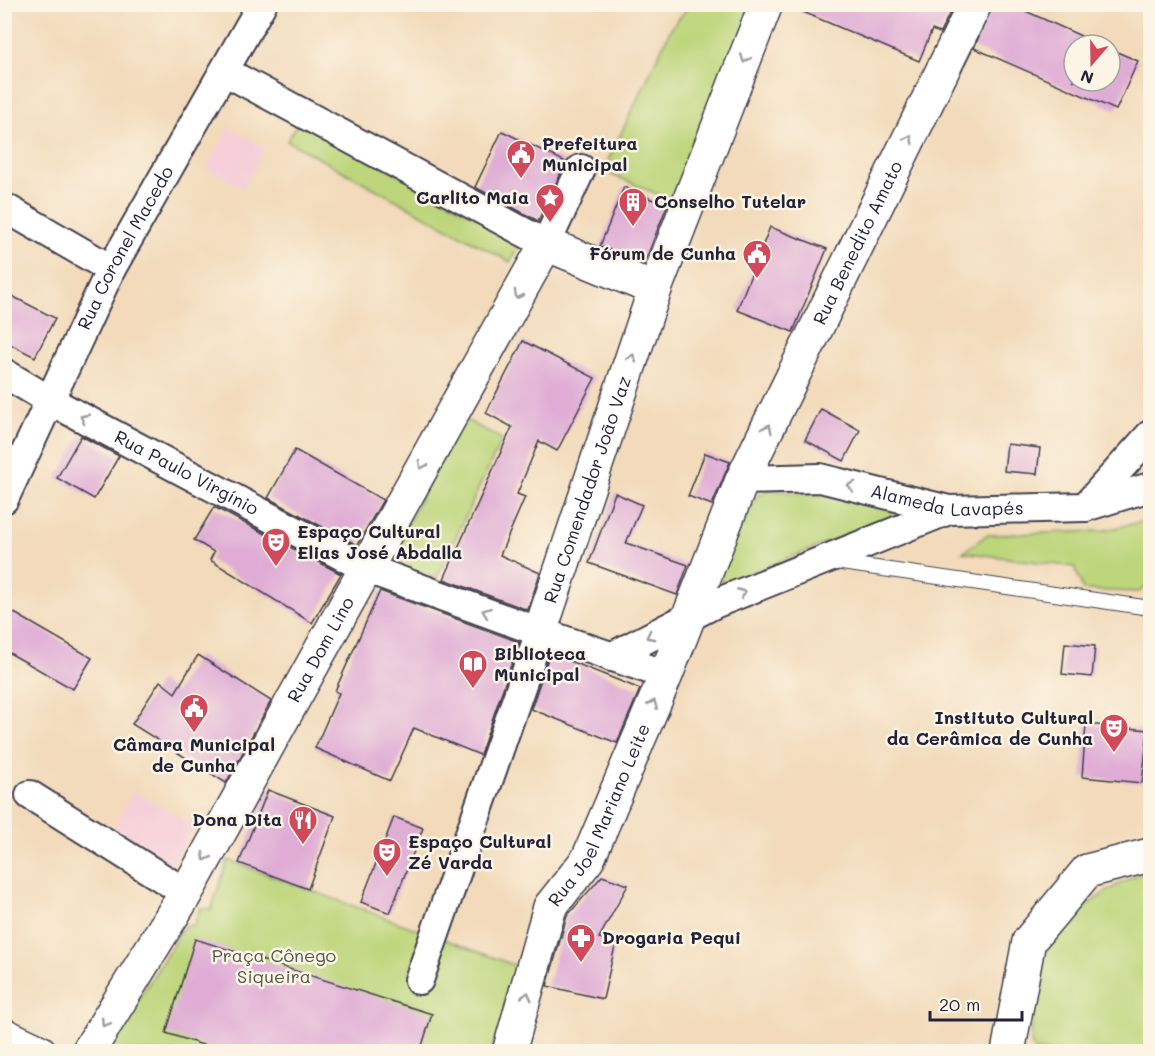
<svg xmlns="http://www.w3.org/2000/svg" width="1155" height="1056" font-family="Mali,sans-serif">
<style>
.built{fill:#f6cfd9}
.green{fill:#bdd67b;stroke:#707c5b;stroke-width:1.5}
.building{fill:#dfacd5}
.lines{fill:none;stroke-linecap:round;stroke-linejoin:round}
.lane-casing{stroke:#413e4e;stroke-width:16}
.street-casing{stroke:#413e4e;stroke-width:32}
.secondary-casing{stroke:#413e4e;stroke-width:36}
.lane{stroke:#fff;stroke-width:14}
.street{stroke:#fff;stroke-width:28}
.secondary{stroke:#fff;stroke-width:33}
.oneway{stroke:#9c9ca7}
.labels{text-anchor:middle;stroke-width:5;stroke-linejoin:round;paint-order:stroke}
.poi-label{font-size:18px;font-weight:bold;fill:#22223b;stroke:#fcf5e5;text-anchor:start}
.street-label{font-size:18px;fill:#22223b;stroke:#fcf5e5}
.park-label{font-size:18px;fill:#50584e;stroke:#fcf5e5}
</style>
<rect width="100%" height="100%" fill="#fcf5e5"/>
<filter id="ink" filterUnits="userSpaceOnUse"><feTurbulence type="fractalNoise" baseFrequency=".0167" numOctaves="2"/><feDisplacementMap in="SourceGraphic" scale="12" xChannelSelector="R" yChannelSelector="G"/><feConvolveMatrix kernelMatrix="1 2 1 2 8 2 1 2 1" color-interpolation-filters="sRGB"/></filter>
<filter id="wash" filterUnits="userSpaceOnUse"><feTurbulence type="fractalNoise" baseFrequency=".008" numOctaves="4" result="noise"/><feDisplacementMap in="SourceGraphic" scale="24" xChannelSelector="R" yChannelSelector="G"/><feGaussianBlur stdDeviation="1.35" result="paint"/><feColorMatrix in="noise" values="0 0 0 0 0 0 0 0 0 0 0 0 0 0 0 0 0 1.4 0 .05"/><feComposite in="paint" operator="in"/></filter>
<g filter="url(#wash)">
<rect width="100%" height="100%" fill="#f2daba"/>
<g class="built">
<path d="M229,128l36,20 -22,40 -37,-20z"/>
<path d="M133,791l61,34 -23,41 -60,-34z"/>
</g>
<g class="green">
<path d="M690,5h65l-81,196 -71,-30 69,-144z"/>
<path d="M299,120l222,121 -11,21 -223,-121z"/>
<path d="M462,418l40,21 -66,140 -48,-17z"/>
<path d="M769,490l96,9 27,12v6l-167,66 -7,-4 -2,-11 42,-73z"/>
<path d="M1150,520v64l-11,8 -56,-2 -8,-23 -112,-15 24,-17 114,-4z"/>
<path d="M228,860l294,108 -31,83 -380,1 3,-13 71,-114 9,1 6,-18 11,2z"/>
<path d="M1150,871v180h-116l-3,-10c3,-27 3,-57 10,-83 8,-32 78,-80 109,-87z"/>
</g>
<g id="blocks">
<g class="building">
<path d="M784,4h170l-14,29 -8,-3 -13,31z"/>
<path d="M993,4h17l91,41h-27v36h36v-32l28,12 -22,49 -142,-62z"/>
<path d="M502,131l64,31 -28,59 -63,-34z"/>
<path d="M624,187l43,19 -23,58 -44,-18z"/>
<path d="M770,227l57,22 -34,83 -56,-22z"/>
<path d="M4,292l51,26 -20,39 -31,-16z"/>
<path d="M523,341l72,37 -38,73 -18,-10 -22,53 8,3 -25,58 40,18 -12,37 -84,-31 68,-152 -26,-14z"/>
<path d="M821,409l39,21 -16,31 -39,-21z"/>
<path d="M81,436l38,20 -25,43 -37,-21z"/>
<path d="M1007,444l33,4 -3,26 -33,-3z"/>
<path d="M295,450l88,50 -26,45 -89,-47z"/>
<path d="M705,453l25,9 -18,43 -24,-9z"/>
<path d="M615,493l27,12 -16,38 62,22 -11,30 -88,-32z"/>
<path d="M214,507l127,67 -29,49 -102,-63 4,-8 -20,-12z"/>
<path d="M380,591l139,51 -39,113 -66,-27 -24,53 -75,-33 24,-55 -4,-2z"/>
<path d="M4,607l88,51 -19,31 -69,-39z"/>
<path d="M1065,643l30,3 -3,31 -30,-3z"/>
<path d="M550,653l90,36 -23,54 -86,-34z"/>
<path d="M198,655l73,46 -45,82 -94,-59 28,-43 15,12z"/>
<path d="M1086,724l62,6 -6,53 -60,-6z"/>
<path d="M268,790l67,26 -27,73 -69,-26z"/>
<path d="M394,817l29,11 -33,85 -29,-11z"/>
<path d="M602,876l26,9 -29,53 17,4 -13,57 -56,-13 20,-70z"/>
<path d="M195,939l237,75 -12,38h-196l-58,-19z"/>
</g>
</g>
</g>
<g filter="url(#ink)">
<use href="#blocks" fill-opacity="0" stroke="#413e4e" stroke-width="1.5"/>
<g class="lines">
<g class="lane-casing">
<path id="lane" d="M835,562l315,46"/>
</g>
<g class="street-casing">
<g id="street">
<path d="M224,71l322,173 35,-75"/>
<path d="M4,207l107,62"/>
<path id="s1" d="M4,373l45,27 316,168 175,64 126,43"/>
<path id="s2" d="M742,480l78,-2 129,32 136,-3 65,-20"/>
<path id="s3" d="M4,499l107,-230 151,-265"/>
<path d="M1085,507l65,-72"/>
<path d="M611,657l103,-53 235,-94"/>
<path d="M30,795l156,98"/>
<path d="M419,980l121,-348"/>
</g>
</g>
<g class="secondary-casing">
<g id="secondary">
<path id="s4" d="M540,632l115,-343 111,-285"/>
<path d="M4,1035l36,17"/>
<path id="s5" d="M88,1052l98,-159 360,-649 109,45"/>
<path id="s6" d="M509,1052l41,-145 38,-48 78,-184 76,-195 233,-476"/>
<path d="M1008,1052l21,-111 58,-70 63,-16"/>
</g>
</g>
<use href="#lane" class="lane"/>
<use href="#street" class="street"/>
<use href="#secondary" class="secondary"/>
</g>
<defs><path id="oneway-chevron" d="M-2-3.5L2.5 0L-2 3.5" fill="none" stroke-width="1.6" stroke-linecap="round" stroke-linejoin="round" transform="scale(1.5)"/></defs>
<g class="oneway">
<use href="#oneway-chevron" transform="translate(745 59) rotate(111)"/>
<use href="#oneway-chevron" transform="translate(909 139) rotate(-64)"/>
<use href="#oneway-chevron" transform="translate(518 295) rotate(119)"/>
<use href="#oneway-chevron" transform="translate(632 358) rotate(-72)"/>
<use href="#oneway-chevron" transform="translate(84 418) rotate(-152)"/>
<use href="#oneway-chevron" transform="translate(768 428) rotate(-64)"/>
<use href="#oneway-chevron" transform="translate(422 465) rotate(119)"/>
<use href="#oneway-chevron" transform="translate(851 486) rotate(-166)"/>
<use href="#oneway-chevron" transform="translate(742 593) rotate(-22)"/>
<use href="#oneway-chevron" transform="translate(486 612) rotate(-160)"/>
<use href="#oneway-chevron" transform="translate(650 636) rotate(152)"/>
<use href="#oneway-chevron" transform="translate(653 704) rotate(-67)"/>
<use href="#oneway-chevron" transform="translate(206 857) rotate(119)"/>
<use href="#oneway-chevron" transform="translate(527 996) rotate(-75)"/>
<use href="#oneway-chevron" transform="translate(105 1023) rotate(122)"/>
</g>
</g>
<defs>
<g id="civic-pin" transform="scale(1.5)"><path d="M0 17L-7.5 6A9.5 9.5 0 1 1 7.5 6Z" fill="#d1495b" stroke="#fcf5e5"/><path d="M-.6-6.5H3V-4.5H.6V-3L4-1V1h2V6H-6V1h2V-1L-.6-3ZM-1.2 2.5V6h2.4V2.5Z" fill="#fff"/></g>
<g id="sight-pin" transform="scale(1.5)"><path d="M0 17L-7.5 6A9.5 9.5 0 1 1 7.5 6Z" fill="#d1495b" stroke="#fcf5e5"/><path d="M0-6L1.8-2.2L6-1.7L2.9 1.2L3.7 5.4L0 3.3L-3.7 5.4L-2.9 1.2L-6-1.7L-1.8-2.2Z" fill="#fff"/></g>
<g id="building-pin" transform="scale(1.5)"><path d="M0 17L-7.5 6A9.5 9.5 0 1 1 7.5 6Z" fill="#d1495b" stroke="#fcf5e5"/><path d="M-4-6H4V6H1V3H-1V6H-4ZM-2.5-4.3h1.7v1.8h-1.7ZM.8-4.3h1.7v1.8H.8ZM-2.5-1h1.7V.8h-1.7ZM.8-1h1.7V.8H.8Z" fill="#fff"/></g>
<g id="theatre-pin" transform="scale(1.5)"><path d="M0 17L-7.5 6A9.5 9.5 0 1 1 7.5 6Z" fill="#d1495b" stroke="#fcf5e5"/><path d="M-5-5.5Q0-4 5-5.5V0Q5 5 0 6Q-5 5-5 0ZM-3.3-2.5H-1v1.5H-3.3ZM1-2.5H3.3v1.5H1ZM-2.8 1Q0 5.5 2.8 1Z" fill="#fff"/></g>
<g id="library-pin" transform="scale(1.5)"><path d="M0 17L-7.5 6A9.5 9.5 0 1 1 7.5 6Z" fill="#d1495b" stroke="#fcf5e5"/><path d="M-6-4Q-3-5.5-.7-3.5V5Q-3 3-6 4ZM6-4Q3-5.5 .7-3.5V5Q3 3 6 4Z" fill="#fff"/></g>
<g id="restaurant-pin" transform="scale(1.5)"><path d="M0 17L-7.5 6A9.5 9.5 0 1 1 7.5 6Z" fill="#d1495b" stroke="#fcf5e5"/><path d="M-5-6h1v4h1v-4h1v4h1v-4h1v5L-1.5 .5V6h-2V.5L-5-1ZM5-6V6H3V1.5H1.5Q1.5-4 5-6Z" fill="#fff"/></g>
<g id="pharmacy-pin" transform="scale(1.5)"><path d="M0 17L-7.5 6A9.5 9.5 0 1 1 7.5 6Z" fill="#d1495b" stroke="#fcf5e5"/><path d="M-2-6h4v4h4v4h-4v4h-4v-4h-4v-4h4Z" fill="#fff"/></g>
</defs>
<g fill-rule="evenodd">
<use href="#civic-pin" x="521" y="154"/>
<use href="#sight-pin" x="550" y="198"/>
<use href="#building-pin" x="633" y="202"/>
<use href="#civic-pin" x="757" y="254"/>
<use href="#theatre-pin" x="276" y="542"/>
<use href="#library-pin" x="473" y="664"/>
<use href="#civic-pin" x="194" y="708"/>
<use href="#theatre-pin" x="1114" y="728"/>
<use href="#restaurant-pin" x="303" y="820"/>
<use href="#theatre-pin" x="387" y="852"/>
<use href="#pharmacy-pin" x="581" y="938"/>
</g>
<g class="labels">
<g class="poi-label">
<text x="542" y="150">Prefeitura<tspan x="542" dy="21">Municipal</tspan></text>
<text x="529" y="204" text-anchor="end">Carlito Maia</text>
<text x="654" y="208">Conselho Tutelar</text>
<text x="736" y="260" text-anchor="end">Fórum de Cunha</text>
<text x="297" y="538">Espaço Cultural<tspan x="297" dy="21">Elias José Abdalla</tspan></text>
<text x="494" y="660">Biblioteca<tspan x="494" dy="21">Municipal</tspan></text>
<text x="1093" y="724" text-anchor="end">Instituto Cultural<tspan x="1093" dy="21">da Cerâmica de Cunha</tspan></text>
<text x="194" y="751" text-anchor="middle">Câmara Municipal<tspan x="194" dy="21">de Cunha</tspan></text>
<text x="282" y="826" text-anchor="end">Dona Dita</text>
<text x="408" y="848">Espaço Cultural<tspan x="408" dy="21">Zé Varda</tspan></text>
<text x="602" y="944">Drogaria Pequi</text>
</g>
<g class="street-label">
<text dy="6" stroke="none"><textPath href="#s6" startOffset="885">Rua Benedito Amato</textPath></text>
<text dy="6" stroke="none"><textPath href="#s3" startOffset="279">Rua Coronel Macedo</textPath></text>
<text dy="6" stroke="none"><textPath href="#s1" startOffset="208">Rua Paulo Virgínio</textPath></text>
<text dy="6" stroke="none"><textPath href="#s4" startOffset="150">Rua Comendador João Vaz</textPath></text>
<text dy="6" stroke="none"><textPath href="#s2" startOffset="208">Alameda Lavapés</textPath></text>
<text dy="6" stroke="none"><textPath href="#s5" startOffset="465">Rua Dom Lino</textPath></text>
<text dy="6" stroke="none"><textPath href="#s6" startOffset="256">Rua Joel Mariano Leite</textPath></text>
</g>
<g class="park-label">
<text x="274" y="962">Praça Cônego<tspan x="274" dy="21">Siqueira</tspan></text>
</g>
</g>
<rect width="1155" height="1056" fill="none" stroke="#fcf5e5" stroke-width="24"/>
<g transform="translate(1092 63) rotate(200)"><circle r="28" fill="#fcf5e5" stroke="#a5a1a1" stroke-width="1.5"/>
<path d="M0-4.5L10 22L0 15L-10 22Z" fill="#d1495b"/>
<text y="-9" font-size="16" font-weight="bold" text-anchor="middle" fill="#22223b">N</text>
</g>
<path d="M930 1011v9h92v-9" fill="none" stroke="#22223b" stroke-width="3"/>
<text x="939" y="1011" font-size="18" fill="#22223b" stroke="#fcf5e5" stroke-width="4.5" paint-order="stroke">20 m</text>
</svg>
